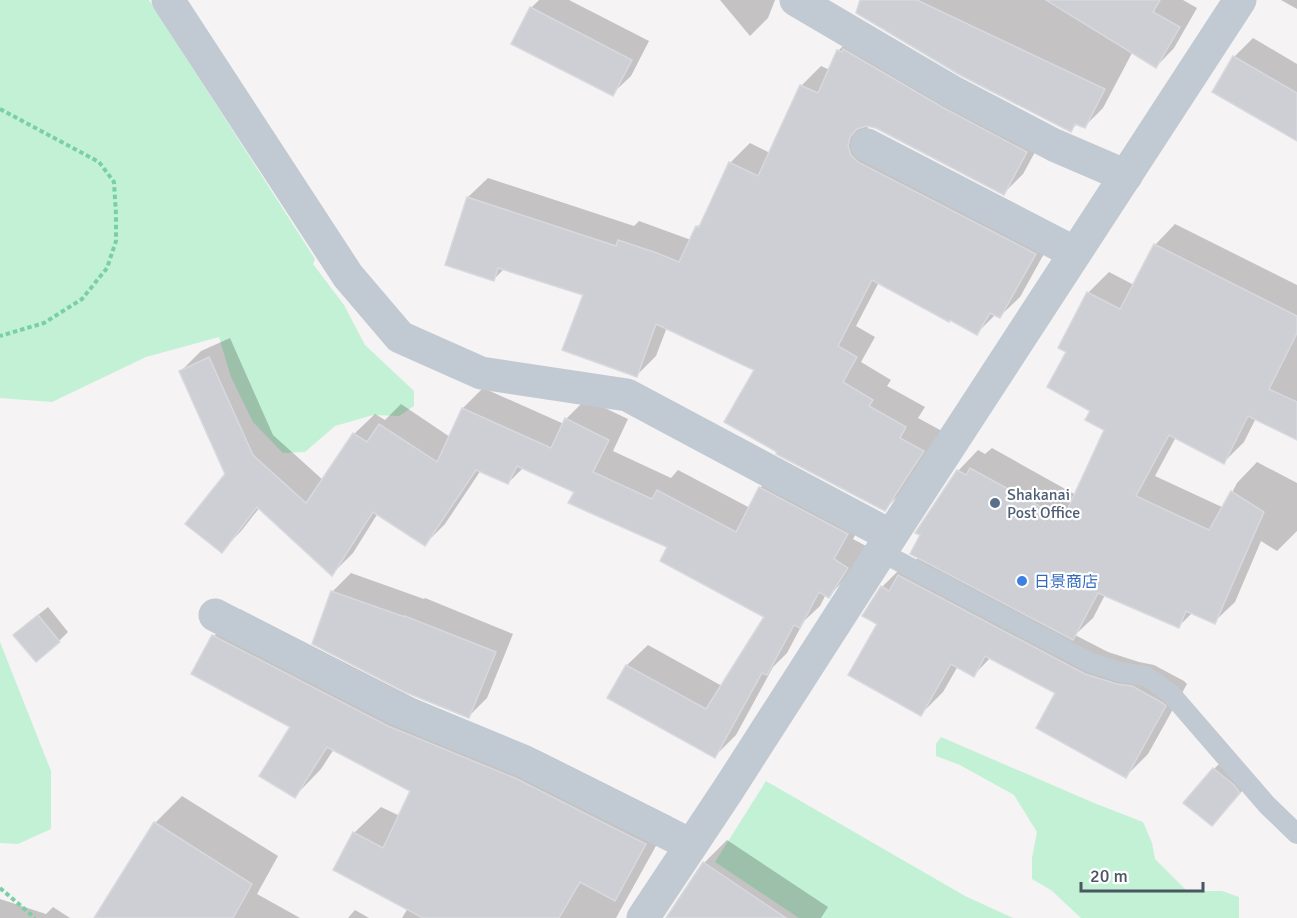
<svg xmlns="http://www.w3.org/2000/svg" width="1297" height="918" font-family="Signika,'Noto Sans JP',sans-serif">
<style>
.green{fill:#c3f1d5}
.shadow{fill:#0003}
.building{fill:#cdcfd5;stroke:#d7d9de;stroke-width:1.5}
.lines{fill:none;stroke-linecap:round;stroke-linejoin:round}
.path{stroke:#7ad0a6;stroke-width:4;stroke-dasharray:4.5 3;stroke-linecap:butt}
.service{stroke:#c1cad2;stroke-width:20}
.minor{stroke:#c1cad2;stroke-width:33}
.service-dot{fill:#5c6f8a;stroke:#fff;stroke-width:2}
.shop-dot{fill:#3f7fe0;stroke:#fff;stroke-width:2}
.labels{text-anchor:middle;stroke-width:4.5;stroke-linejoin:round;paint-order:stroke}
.service-label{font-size:16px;fill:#4e5e75;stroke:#fff;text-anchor:start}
.shop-label{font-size:16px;fill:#366cbe;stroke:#fff;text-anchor:start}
</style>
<rect width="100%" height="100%" fill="#f5f3f3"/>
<g class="green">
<path d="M0,0h149l166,259 -2,5 31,41 21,40 49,46v15l-15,10 -26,-1 -38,11 -30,26 -22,1 -30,-31 -22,-45 -12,-40 -73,20 -94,45 -52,-4z"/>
<path d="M0,642l51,129v58l-33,15 -18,-1z"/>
<path d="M941,737l153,66 49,19 9,21 3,16 32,32h35l17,6v21h-158l-30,-28 -19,-11v-21l5,-26 -23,-37 -54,-30 -24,-9v-12z"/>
<path d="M766,781l199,115 48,22h-214l-84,-56z"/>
</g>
<g class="shadow">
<path d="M539,0h30l80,41 -18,35 -19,18 -81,-86z"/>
<path d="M720,0h55l-7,18 -18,18z"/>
<path d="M862,0h321l14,8 -23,40 -18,19 -24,-14 -29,55 -19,19 -6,-4 -7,7z"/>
<path d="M1281,0h16v9z"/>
<path d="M858,31l188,101 -23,42 -19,19 -128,-66 -9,-2 3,10 185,99 -35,63 -20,19 -4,-2 -19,19 -98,-51 -23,44 19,11 -14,25 30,18 -4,6 38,21 -7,11 24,13 -38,59 -20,20 -128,-141 -89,-42 -11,29 -20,20 -51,-82 -80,-26 -11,11 -26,-82 20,-19 146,48 5,-5 52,19 7,-14 5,-5 27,-58 20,-20 20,10 31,-67 20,-20 9,4 9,-20z"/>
<path d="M1253,38l44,26v75l-83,-47 20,-35z"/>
<path d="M1175,224l122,61v151l-41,-18 -12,24 -20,20 -48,-25 -21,39 69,32 13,-25 20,-21 40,21v48l-20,20 -16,-10 -26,61 -21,20 -21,-10 -14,14 -74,-31 -12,23 -18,17 33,17 31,10 15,3 30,16 3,3 -39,70 -22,22 -69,-83 -66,-36 -17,18 -16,-9 -15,26 -22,22 -42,-91 3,-36 22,-22 4,2 11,-10 39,-86 20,-21 7,4 7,-6 84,47 30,-66 -14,-19 -24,-58 -8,-5 28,-54 21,-21 25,13 21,-40z"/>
<path d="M230,338l43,97 50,45 31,-46 21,-20 10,6 16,-16 49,33 13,-29 20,-20 81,36 2,-5 20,-20 42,20 -15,32 58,27 7,-8 72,38 10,-20 21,-21 86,46 -14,26 15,8 -19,28 -20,21 -3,-2 -6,12 -16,15 -17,32 -14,14 -37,68 -21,21 -106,-58 18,-33 21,-20 74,41 44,-70 -97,-69 -93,-56 -52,-24 -16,16 -27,-13 -36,54 -20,20 -47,-31 -25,40 -21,21 -72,-67 -18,23 -20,21 5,-77 -47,-102 21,-21z"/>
<path d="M351,573l73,26 1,-1 88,36 -26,64 -19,19 -136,-125z"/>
<path d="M48,607l20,25 -9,9 -35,-15z"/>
<path d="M240,609l176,90 126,53 130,65 -56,101h-214l6,-10 -54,-75 27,-26 19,9 12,-26 -78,-41 -13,20 -26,27 -3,-70 -99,-53 21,-37z"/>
<path d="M1223,760l26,23 -28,32 -7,-46z"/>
<path d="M182,796l96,60 -21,38 43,24h-204l59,-95z"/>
<path d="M727,840l101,67 -7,11h-140l23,-55z"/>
<path d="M0,899l46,15 7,-7 17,11h-70z"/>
<path d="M355,910l14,8h-21z"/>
</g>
<g class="building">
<path d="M860,0h57l188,89 -20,39 -10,-4 -4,8 -111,-57 -104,-62z"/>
<path d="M1046,0h114l-7,12 27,15 -24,41z"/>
<path d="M530,7l102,53 -19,36 -102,-52z"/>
<path d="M843,49l99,58 85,45 -23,43 -128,-67 -9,-2 -10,3 -7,8 -2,9 3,9 7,7 178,92 -36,64 -10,-5 -13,22 -27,-15 -1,2 -77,-42 -34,66 19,11 -14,25 30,18 -4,6 37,21 -6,11 24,13 -39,60 -109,-57 1,-2 -53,-30 30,-52 -98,-46 -19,53 -75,-27 21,-55 -85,-27 -4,13 -49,-16 22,-68 149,49 2,-6 39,13 22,9 17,-36 3,1 30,-65 29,14 42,-91 18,8 19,-43 5,2z"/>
<path d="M1233,56l64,37v48l-85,-49z"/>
<path d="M1154,244l143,72v17l-28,56 28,13v38l-49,-24 -24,48 -55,-29 -33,61 73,34 22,-39 33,21 -49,112 -29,-13 -7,17 -81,-35 -25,47 -163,-86 10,-19 -5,-2 42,-63 9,5 4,-7 93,51 41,-89 -19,-10 5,-9 -43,-24 19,-35 -8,-4 29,-56 33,17z"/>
<path d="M209,357l44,98 53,48 47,-70 14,9 12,-18 58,38 25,-54 89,40 14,-30 44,22 -16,32 59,27 5,-9 79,42 23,-45 89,47 -14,25 14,9 -19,30 -10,-6 -19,36 -6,-3 -27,50 -5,-2 -47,85 -108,-60 19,-33 80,44 58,-92 -104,-56 7,-14 -99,-44 6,-11 -57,-26 -9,18 -32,-14 -51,76 -52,-34 -41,64 -75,-69 -35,46 -37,-29 40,-50 -46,-103z"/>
<path d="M898,575l187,99 32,10 15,2 31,17 3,3 -40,72 -90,-50 19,-35 -70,-37 -11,21 -23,-13 -30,52 -73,-41 29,-51 -15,-8 19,-30 8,5z"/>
<path d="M331,591l74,26v-1l91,36 -27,66 -64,-26 -93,-48z"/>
<path d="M38,615l22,27 -24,20 -23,-27z"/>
<path d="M212,635l176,91 127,52 131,66 -31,57 -35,-19 -21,36h-136l-90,-48 20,-38 30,16 27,-57 -83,-44 -32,51 -36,-22 31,-49 -99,-53z"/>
<path d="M1213,768l21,17 6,8 -28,33 -29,-23z"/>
<path d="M154,822l98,62 -19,34h-139z"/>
<path d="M703,862l83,56h-120z"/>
</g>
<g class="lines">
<g class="path">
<path d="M0,109l99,53 15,20 2,33v26l-9,27 -25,31 -38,24 -44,13"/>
<path d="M0,888l35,30"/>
</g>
<path class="service" d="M881,552l210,111 29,9 26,4 25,18 96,111 30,29"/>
<g class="minor">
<path d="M168,0l180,276 52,61 81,36 146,22 264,141"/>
<path d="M796,0l155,91 103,54 72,31"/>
<path d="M867,145l208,108"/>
<path d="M215,615l182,94 126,52 168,84"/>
<path d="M643,918l85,-128 163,-254 349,-536"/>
</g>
</g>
<circle class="service-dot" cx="995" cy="503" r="6"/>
<circle class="shop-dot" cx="1022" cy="581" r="6"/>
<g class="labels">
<g class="service-label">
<text x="1007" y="500">Shakanai<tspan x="1007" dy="18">Post Office</tspan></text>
</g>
<g class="shop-label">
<text x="1034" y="587">日景商店</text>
</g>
</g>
<path d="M1081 882v9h122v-9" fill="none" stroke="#4a5661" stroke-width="3"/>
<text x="1090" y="882" font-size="18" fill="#4a5661" stroke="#ffffff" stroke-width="4.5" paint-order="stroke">20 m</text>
</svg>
